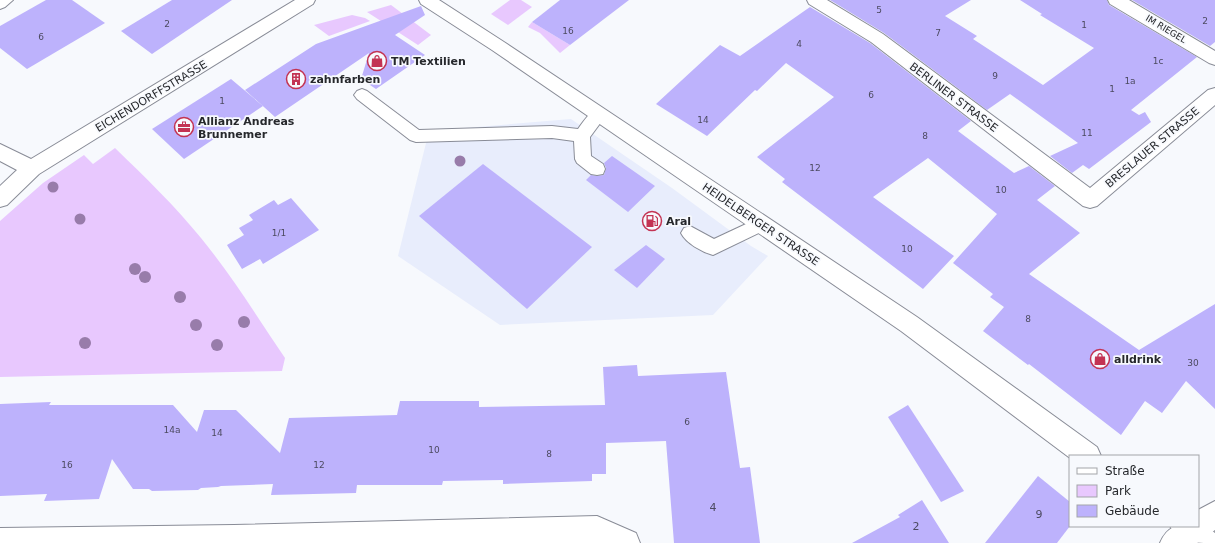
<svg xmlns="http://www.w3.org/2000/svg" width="1215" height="543" font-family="'DejaVu Sans',sans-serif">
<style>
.built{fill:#e8edfc}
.green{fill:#e8c8fe}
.building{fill:#bdb2fc}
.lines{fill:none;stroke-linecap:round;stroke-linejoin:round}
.service-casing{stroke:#898c97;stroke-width:2}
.minor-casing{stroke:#898c97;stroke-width:2}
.tertiary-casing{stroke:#898c97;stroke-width:2}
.service{fill:#fff;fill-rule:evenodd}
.minor{fill:#fff;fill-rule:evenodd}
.tertiary{fill:#fff;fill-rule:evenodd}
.tree{fill:#987caa}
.labels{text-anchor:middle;stroke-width:3.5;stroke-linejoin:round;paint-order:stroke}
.number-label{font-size:9px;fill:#4c4a60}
.far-street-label{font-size:9px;fill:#26282c;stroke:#f7f9fd}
.poi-label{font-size:11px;font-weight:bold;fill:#26282c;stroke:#f7f9fd;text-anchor:start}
.street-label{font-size:11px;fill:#26282c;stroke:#f7f9fd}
.near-number-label{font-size:11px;fill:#4c4a60}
</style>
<rect width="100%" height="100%" fill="#f7f9fd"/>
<path class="built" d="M571,119l101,69 79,58 17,10 -55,59 -213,10 -102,-69 31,-125z"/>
<g class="green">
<path d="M510,0h11l11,7 -24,18 -17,-11z"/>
<path d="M391,5l40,30 -13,10 -51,-33z"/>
<path d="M352,15l13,3 5,3 -41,15 -15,-11z"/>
<path d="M532,22l38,23 -10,8 -20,-20 -12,-6z"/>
<path d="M115,148c30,29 60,58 86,90 31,38 57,80 84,120l-3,13 -282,6v-156l43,-38 41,-28 9,9z"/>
</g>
<g class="building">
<path d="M46,0h26l33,23 -78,46 -27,-21v-22z"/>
<path d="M172,0h60l-80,54 -31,-23z"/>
<path d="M560,0h69l-59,45 -38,-23z"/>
<path d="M830,0h141l-26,16 32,20 -4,3 70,46 51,-37 -54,-33 2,-1 -22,-14h87l2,5 88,52 -66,53 8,5 6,-3 6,10 -62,47 -6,-4 -11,8 -22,-17 28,-13 -68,-49 -23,16 -103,-77z"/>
<path d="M1132,0h83v42l-5,4z"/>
<path d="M421,6l4,9 -30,20 30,20 -49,34 -15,-10 8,-26 -94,64 -30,-27 71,-46z"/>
<path d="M810,7l60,36 101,78 -13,10 56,42 15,-7 26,20 -18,14 43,33 -51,41 110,76 76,-46v105l-29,-28 -24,32 -17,-12 -24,34 -92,-71 -1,1 -45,-34 21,-24 -14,-10 3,-3 -40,-31 44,-49 -69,-56 -55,39 81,59 -31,33 -141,-107 3,-3 -28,-22 77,-60 -48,-34 -29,28 -2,-1 -48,46 -51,-32 64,-59 20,11z"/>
<path d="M231,79l32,27 -79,53 -32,-30z"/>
<path d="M612,156l43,30 -27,26 -42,-32 5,-5 6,1 7,-1 2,-7 -2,-5z"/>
<path d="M483,164l109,83 -65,62 -108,-93z"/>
<path d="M291,198l28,32 -56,34 -3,-5 -18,10 -15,-24 17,-10 -5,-7 14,-8 -4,-5 25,-15 4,5z"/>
<path d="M646,245l19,14 -28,29 -23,-18z"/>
<path d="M637,365l1,11 88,-4 14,96 10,-1 10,76h-86l-8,-102 -60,2v31h-14v7l-89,3v-4l-60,1 -1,4h-85l-1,8 -85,2 2,-11 -52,2 -3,1 -17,1 -3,2 -46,1 -3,-2h-16l-21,-30 -13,40 -55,2 3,-7 -47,2v-92l51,-2 -2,3h124l24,27 7,-22h32l44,43 9,-35 108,-3 3,-14h79v6l126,-2 -2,-38z"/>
<path d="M908,405l56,86 -23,11 -53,-85z"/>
<path d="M1038,476l32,26v24l-13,17h-72z"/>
<path d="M922,500l27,43h-97l48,-26 -2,-2z"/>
</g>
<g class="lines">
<g class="service-casing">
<g id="service">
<path d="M0,0h13l-8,7 -5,2z"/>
<path d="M362,89l5,2 52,39 133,-4 26,3c7,-9 14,-23 26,-19l3,4 -17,23 1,19 12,8 2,5 -2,5 -6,1 -6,-1 -14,-11 -2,-4 -1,-18 -22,-3 -136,4 -6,-2 -53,-41 -3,-4 3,-4z"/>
<path d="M761,217l6,2 3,5 -3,5 -54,26c-11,-3 -27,-12 -32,-22l3,-5 6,-2 24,13z"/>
</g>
</g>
<g class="minor-casing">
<g id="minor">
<path d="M295,0h20l-2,4 -274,170 -32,31 -7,2v-21l17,-16 -17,-9v-17l31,15z"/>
<path d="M807,0h20l56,34 207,154 118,-98 7,-2v17l-118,101 -7,2 -7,-2 -212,-164 -62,-38z"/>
<path d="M1108,0h21l86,51v14l-6,-2 -99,-59z"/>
<path d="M1215,501v29l-18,13h-37c9,-20 19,-17 38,-17v-16z"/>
<path d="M597,516l39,17 4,10h-640v-15l234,-3z"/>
</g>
</g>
<g class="tertiary-casing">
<g id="tertiary">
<path d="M419,0h20l65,42 413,275 180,130 4,9h-31v2l-169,-127 -409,-281 -71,-46z"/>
<path d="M1198,520l17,13v10c-21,0 -36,0 -45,-17h28z"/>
</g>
</g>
<use href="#service" class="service"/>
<use href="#minor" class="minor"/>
<use href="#tertiary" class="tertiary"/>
</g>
<g class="tree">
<circle cx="460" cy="161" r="5.5"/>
<circle cx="53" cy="187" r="5.5"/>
<circle cx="80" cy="219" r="5.5"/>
<circle cx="135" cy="269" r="6"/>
<circle cx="145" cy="277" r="6"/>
<circle cx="180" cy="297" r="6"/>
<circle cx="244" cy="322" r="6"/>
<circle cx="196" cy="325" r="6"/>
<circle cx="85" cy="343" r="6"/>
<circle cx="217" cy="345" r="6"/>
</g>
<defs>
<g id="shop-ring" transform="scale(1)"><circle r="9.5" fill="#f7f9fd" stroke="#c33353" stroke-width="1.5"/><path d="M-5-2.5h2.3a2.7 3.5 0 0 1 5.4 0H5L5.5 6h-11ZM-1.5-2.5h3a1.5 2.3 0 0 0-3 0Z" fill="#c33353"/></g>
<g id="building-ring" transform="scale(1)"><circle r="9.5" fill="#f7f9fd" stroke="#c33353" stroke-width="1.5"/><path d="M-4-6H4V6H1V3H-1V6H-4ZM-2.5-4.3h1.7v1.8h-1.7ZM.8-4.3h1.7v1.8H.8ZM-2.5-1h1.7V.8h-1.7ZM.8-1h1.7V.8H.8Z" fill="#c33353"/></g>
<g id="office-ring" transform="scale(1)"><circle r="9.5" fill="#f7f9fd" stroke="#c33353" stroke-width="1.5"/><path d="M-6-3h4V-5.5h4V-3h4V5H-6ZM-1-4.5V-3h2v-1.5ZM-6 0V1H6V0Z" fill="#c33353"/></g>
<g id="fuel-ring" transform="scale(1)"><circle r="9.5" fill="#f7f9fd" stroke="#c33353" stroke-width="1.5"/><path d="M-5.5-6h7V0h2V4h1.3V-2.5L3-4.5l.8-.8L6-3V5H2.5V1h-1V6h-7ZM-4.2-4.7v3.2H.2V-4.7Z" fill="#c33353"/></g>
</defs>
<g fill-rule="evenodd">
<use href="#shop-ring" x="377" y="61"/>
<use href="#building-ring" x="296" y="79"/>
<use href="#office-ring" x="184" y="127"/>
<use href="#fuel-ring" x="652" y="221"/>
<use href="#shop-ring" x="1100" y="359"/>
</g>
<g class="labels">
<g class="number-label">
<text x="879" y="13">5</text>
<text x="1205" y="24">2</text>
<text x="167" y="27">2</text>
<text x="1084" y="28">1</text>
<text x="568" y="34">16</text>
<text x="938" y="36">7</text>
<text x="41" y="40">6</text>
<text x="799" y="47">4</text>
<text x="1158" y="64">1c</text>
<text x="995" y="79">9</text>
<text x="1130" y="84">1a</text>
<text x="1112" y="92">1</text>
<text x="871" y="98">6</text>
<text x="222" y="104">1</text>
<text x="703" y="123">14</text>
<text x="1087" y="136">11</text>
<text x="925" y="139">8</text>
<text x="815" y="171">12</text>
<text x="1001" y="193">10</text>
<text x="279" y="236">1/1</text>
<text x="907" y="252">10</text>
<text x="1028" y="322">8</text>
<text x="1193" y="366">30</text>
<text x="687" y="425">6</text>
<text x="172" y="433">14a</text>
<text x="217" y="436">14</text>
<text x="434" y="453">10</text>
<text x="549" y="457">8</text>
<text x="67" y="468">16</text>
<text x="319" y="468">12</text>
</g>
<g class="far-street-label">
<text transform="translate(1166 29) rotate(31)" y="3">IM RIEGEL</text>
</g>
<g class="poi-label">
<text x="391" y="65">TM Textilien</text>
<text x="310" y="83">zahnfarben</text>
<text x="198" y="125">Allianz Andreas<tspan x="198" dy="13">Brunnemer</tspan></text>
<text x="666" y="225">Aral</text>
<text x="1114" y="363">alldrink</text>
</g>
<g class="street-label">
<text transform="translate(151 96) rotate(-31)" y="4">EICHENDORFFSTRASSE</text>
<text transform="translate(954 97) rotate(37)" y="4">BERLINER STRASSE</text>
<text transform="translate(1152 147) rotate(-40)" y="4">BRESLAUER STRASSE</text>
<text transform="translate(761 224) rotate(34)" y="4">HEIDELBERGER STRASSE</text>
</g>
<g class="near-number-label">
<text x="713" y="511">4</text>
<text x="1039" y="518">9</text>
<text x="916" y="530">2</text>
</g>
</g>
<rect x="1069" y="455" width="130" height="72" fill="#f7f9fd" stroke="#a3a5a9"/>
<rect x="1077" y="468" width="20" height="6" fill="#ffffff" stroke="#a3a5a9"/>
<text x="1105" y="475" font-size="12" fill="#26282c">Straße</text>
<rect x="1077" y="485" width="20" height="12" fill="#e8c8fe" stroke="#a3a5a9"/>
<text x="1105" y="495" font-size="12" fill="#26282c">Park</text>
<rect x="1077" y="505" width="20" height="12" fill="#bdb2fc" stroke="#a3a5a9"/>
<text x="1105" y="515" font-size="12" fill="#26282c">Gebäude</text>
</svg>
